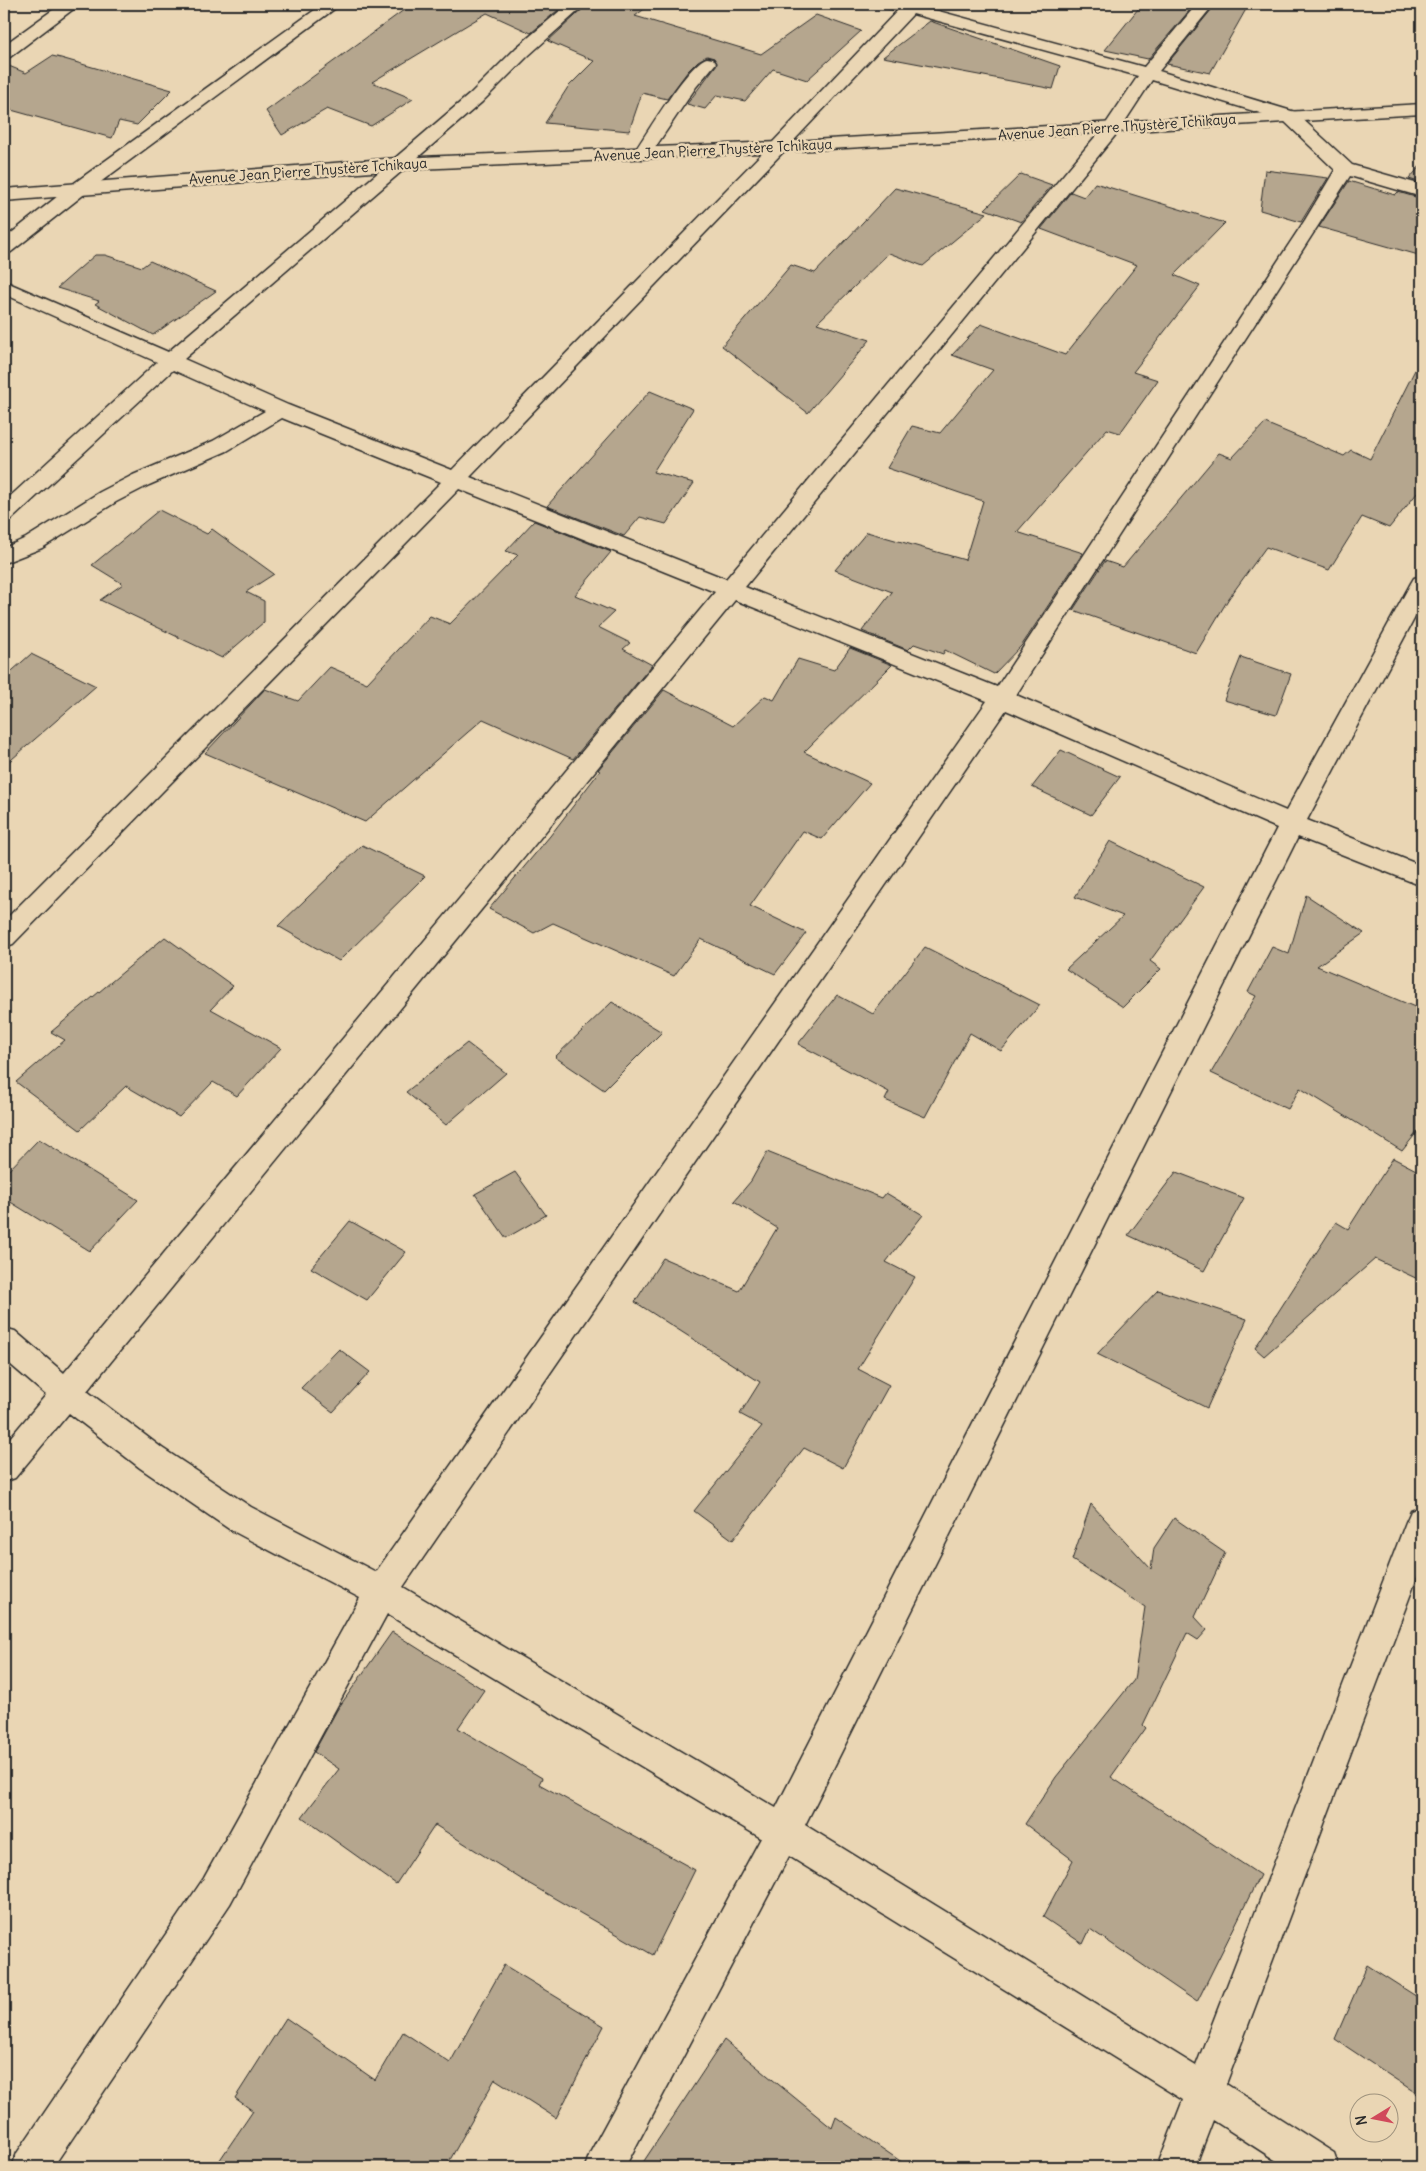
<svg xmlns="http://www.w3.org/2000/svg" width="1426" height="2171" font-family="Delius,sans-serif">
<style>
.building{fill:#b5a68e;stroke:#2b2b2b}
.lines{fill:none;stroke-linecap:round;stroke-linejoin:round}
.street-casing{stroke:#2b2b2b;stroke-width:3}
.secondary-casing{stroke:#2b2b2b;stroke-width:3}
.street{fill:#ead6b4;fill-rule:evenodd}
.secondary{fill:#ead6b4;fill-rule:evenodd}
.labels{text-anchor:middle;stroke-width:5;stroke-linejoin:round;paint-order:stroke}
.far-street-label{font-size:14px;fill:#2b2b2b;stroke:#ead6b4}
</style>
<rect width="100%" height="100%" fill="#ead6b4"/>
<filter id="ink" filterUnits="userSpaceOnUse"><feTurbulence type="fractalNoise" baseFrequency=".02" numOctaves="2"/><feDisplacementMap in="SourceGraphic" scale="10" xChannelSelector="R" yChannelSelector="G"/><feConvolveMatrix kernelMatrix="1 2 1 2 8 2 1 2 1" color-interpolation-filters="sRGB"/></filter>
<g filter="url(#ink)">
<g class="building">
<path d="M412,4h153l-34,29 -44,-20 -115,69 41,17 -42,27 -44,-17 -45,26 -16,-24z"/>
<path d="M588,4h63l-16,12 126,38 55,-39 45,16 -54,49 -34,-11 -28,32 -28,-6 -12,14 -18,-5 30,-40 -3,-6 -7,-2 -9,5 -10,10 -21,28 -25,-6 -13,38 -84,-8 23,-36 26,-26 -46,-20z"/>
<path d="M1142,4h53l-47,55 -43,-9z"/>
<path d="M1216,4h33l-39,69 -43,-9z"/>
<path d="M930,21l130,45 -7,23 -170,-32z"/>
<path d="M52,56l9,2 111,32 -35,35 -18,-4 -7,17 -108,-30v-44l22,9z"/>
<path d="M1422,164v19l-13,-4z"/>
<path d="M1265,170l63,8 -27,44 -41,-12z"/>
<path d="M1021,174l31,11 -31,37 -36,-13z"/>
<path d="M1349,181l46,14 3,-3 24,7v57l-103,-29z"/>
<path d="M1095,183l130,40 -51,52 26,11 -67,86 25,8 -38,53 -13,-4 -90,103 66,21 -61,92 -28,29 -49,-24 -2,4 -29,-10 -6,6 -46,-19 30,-39 -57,-22 32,-38 98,28 18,-59 -96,-33 25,-42 28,7 53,-63 -41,-15 29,-31 84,31 72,-90 -96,-36 30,-37 13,5z"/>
<path d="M895,188l92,25 -64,53 -34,-13 -72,70 53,17 -62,73 -86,-67 69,-81 24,8z"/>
<path d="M95,255h10l37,12 8,-6 66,30 -63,44 -58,-31 4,-3 -42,-13z"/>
<path d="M1422,356v131l-33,41 -27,-11 -33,53 -63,-23 -37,51 -33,55 -123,-43 32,-49 18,6 96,-114 13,5 33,-35 79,33 7,-6 19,9z"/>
<path d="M650,391l43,18 -40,63 41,11 -28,41 -26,-7 -16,19 -77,-30z"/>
<path d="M159,510l48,24 5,-5 62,45 -28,18 18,9v21l-42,36 -122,-58 23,-16 -31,-19z"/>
<path d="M534,521l77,31 -36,43 39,17 -16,15 32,16 -7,6 29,16 -79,94 -90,-40 -118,103 -160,-69 60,-64 33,12 32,-34 37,16 63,-67 20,8 68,-69 -12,-4z"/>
<path d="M850,648l42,17 -88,87 66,31 -48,56 -19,-8 -53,75 56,27 -31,41 -74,-35 -27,37 -121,-53 -19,10 -45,-24 61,-73 50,-65 -2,-1 66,-80 69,36 32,-30 9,4 24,-41 36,11z"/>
<path d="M31,654l65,32 -92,80v-88z"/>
<path d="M1241,657l50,17 -15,41 -52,-15z"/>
<path d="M1061,750l59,27 -29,38 -59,-28z"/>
<path d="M1110,841l94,46 -54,74 11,8 -38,38 -57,-38 57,-53 -48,-19z"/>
<path d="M362,845l63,31 -86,85 -61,-35z"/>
<path d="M1306,895l58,38 -47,33 105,44v116l-20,25 -102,-63 -12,21 -77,-36 45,-77 -8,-4 24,-45 17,7z"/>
<path d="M165,937l68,49 -22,23 70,39 -44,48 -24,-14 -34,35 -53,-31 -46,44 -64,-48 49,-42 -14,-8z"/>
<path d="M925,947l115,58 -39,46 -31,-18 -45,84 -40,-17 4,-8 -91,-48 39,-49 36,19z"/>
<path d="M612,1002l50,30 -58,58 -49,-33z"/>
<path d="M467,1043l39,30 -60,52 -40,-33z"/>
<path d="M39,1139l99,61 -48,51 -86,-53v-23z"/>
<path d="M767,1152l115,46 4,-5 37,22 -37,47 29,15 -57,92 31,16 -46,83 -39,-20 -71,92 -39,-29 68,-85 -22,-12 20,-32 -125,-80 28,-44 76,33 38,-63 -43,-27 17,-20z"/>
<path d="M1393,1158l29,15v108l-47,-22 -111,97 -9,-8 81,-126 12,7z"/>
<path d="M515,1172l31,43 -40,23 -31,-44z"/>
<path d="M1176,1172l68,26 -40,73 -76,-36z"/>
<path d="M350,1221l56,31 -39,48 -56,-32z"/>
<path d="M1158,1290l89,29 -40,89 -110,-54z"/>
<path d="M339,1349l31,23 -37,40 -32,-24z"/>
<path d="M1091,1504l60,65 3,-21 20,-30 51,35 -30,64 12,13 -9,10 -11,-7 -44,92 3,3 -35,49 149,98 -63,127 -107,-73 -7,15 -40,-27 30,-57 -48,-36 31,-47 78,-97 11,-73 -73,-47z"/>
<path d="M392,1632l92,58 -26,38 84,50 -3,6 156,86 -42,85 -132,-76 -86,-54 -39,59 -94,-67 37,-48 -25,-17 23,-42z"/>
<path d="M504,1965l100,61 -48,92 -61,-39 -49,88h-231l38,-56 -18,-13 51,-80 89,62 28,-48 47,31z"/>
<path d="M1367,1965l55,35v97l-87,-58z"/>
<path d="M724,2040l108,88 4,-11 73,50h-269z"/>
</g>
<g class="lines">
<g class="street-casing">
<g id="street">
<path d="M61,4h19l-70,53 -6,1v-13z"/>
<path d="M323,4h18l-254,188 -76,60 -7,2v-15l69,-55z"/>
<path d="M568,4h18l-58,52 -46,46 -298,257 104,46 164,65 320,-327 126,-133 -10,-2 -2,-4h35l-1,2 224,61 53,-63h17l-55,67 136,41 57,53 70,20v12l-72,-21 -334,519 270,116 125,-228 3,-5 8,-2v28l-115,216 115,46v20l-124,-49 -493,988 391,241 210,-544 5,-11 11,-4v57l-196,520 108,69 5,14h-53l-73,-47 -18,47h-38l26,-67 -394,-244 -164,311h-40l5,-14 171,-315 -374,-224 -157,290 -177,263h-41l5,-14 187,-275 156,-280 -131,-69 -89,-61 -71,-55 -54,65 -11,4v-37l42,-50 -42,-36v-31l11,3 49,42 651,-781 -256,-103 -446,455 -9,3v-26l437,-439 -159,-64 -55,33 -78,34 -33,17 -74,46 -38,15v-15l22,-10 74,-46 33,-17 80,-34 52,-30 -92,-41 -161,149 -8,2v-19l153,-140 -153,-68v-13l164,71 302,-258 46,-46zM913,14l225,62 -33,49 -379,454 -256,-102 314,-326zM1152,80l131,40 52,50 -30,50 -308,467 -252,-100 373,-455zM735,600l252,101 -611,871 -125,-65 -89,-59 -75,-57zM1006,710l271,118 -501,980 -373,-221z"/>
<path d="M707,58l6,1 3,4 -20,24 -48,71 -6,1 -6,-1 -3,-4c13,-19 56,-92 74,-96z"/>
</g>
</g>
<g class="secondary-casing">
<path id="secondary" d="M1422,104v10l-644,38 -381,18 -393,31v-12l393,-31 381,-16z"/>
</g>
<use href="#street" class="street"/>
<use href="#secondary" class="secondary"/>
</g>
</g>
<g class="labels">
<g class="far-street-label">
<text transform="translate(1117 127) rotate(-4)" y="5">Avenue Jean Pierre Thystère Tchikaya</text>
<text transform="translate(713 150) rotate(-3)" y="5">Avenue Jean Pierre Thystère Tchikaya</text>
<text transform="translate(308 171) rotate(-4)" y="5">Avenue Jean Pierre Thystère Tchikaya</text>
</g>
</g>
<rect width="1426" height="2171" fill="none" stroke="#ead6b4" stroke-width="20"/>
<rect x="10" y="10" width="1406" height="2151" fill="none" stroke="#2b2b2b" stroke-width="2" filter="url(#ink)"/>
<g transform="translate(1374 2118) rotate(260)"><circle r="24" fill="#ead6b4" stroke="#9e927d"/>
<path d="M0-4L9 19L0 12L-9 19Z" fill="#d1495b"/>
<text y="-8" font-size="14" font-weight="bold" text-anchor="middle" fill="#2b2b2b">N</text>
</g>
</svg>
